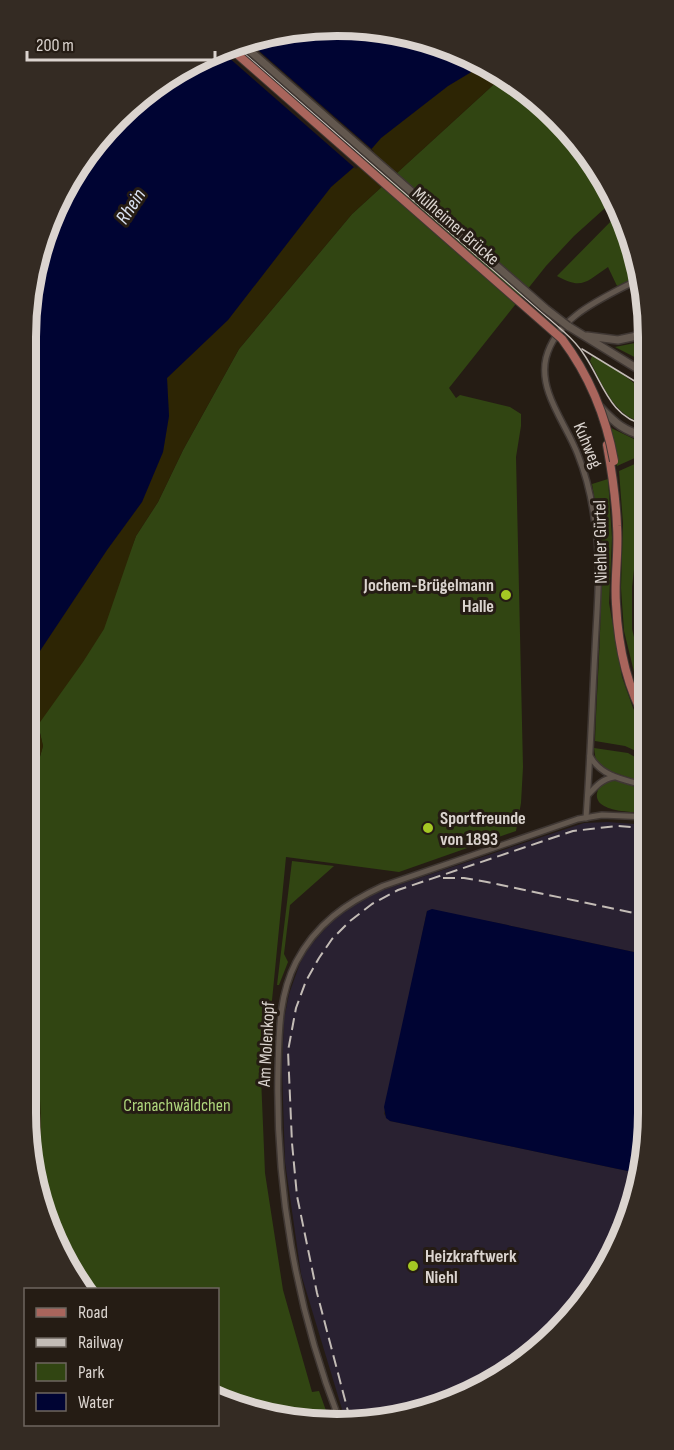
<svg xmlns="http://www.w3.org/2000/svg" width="674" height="1450" font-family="'Sofia Sans Condensed',sans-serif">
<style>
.industrial{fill:#292131}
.green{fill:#314512}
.sand{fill:#2d2504}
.water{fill:#000433}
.pier{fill:#251c14}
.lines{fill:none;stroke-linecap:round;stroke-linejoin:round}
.street-casing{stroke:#3f3733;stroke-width:8}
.secondary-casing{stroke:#3f3733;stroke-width:10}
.primary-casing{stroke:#3f3733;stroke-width:10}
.street{stroke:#62574e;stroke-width:5}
.secondary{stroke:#62574e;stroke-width:7}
.primary{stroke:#a9655c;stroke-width:8}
.tram{stroke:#c3bcb6;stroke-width:1.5}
.rail{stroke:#c3bcb6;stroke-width:2;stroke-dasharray:12 6;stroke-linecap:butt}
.secondary-bridge-casing{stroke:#3f3733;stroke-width:10;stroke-linecap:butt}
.primary-bridge-casing{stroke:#3f3733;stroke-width:10;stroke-linecap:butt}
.secondary-bridge{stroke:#62574e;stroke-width:7}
.primary-bridge{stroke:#a9655c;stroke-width:8}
.poi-dot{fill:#a5c823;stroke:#251c14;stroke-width:2}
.labels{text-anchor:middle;stroke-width:6;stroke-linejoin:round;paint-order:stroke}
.street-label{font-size:18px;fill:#dbd4cf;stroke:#251c14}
.poi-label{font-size:18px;font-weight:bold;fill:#dbd4cf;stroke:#251c14;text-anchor:start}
.park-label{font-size:18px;fill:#aed57c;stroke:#251c14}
.water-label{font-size:20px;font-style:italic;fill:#d9e1f2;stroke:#251c14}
.rim{fill:none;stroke:#dbd4cf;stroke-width:8}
</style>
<rect width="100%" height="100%" fill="#251c14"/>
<path class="industrial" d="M608,822l40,3v130l-150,-32 -71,-12 -43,203 6,7 247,52 -12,59 -54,87 -79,64 -95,36h-52l-44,-145 -16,-112 -3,-93 2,-50 5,-25 11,-31 9,-16 23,-26 28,-20 17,-9 207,-69z"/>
<g class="green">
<path d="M503,76l23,14 58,57 30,53 -40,36 -28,30 -97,122 7,10 4,-3 50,12 11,7v12l-5,31 7,310 -2,36 -5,28 -117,41 -113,-15 -16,164 -8,1 -1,55 4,96 18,117 29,102 7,-1 10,28h-52l-59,-23v-106l-132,-1 -44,-76 -11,-69 10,-7 -1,-37 -2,-8 -7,-4 -5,-28v-238l11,-24 -4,-17 10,-35 -5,-22 84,-152 14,-36 22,-34 25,-52 56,-101 113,-135z"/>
<path d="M621,211l4,6 15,58 -23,11 -9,-19c-22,15 -26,23 -51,9z"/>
<path d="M646,338v25l-31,-16 20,-4z"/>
<path d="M592,356l26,15 28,21v30c-30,-1 -44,-39 -56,-61z"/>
<path d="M609,427l25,12 12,3v11l-29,13z"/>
<path d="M646,459l1,57 -11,36 -4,35v42l15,61v15l-11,-25 -12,-49 -3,-43 2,-65 -4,-52z"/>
<path d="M608,479l4,59 -3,65 13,74 11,31 14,26v22l-22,-10 -30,-5c3,-85 13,-173 -3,-257z"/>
<path d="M594,748l34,5 19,11v20l-40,-14 -11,-8z"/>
<path d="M614,780l33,11v22c-12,-1 -58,0 -49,-23 3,-7 9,-8 16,-10z"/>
<path d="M292,861l42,5 -44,39 -6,49 4,8 -9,23h-2z"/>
</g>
<g class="sand">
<path d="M483,65l20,11 -151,138 -113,135 -56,101 -25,52 -22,34 -32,93 -21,33 -45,63 5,21 -10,35 4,17 -11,24v-150l81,-122 35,-48 21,-50 6,-36 -2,-38 61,-58 103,-133 30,-26 20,-23 67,-52z"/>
<path d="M26,1060l5,28 7,4 2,8 1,37 -10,7 -5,-31z"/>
</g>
<g class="water">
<path d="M337,26l119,23 27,16 -35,21 -67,52 -20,23 -30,26 -103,133 -61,58 2,38 -6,36 -21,50 -35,48 -81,122v-335l23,-119 67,-101 101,-68z"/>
<path d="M432,909l216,46v158l-11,60 -247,-52 -4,-3 -2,-11 43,-196z"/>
</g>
<path class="pier" d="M250,43l124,108 -18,18 -137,-120z"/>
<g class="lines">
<g class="street-casing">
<g id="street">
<path d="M590,756c11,21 36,24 57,30"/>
<path d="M588,795c8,-9 14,-16 26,-18"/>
<path d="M586,818c4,-56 6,-113 9,-169 2,-44 7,-88 -1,-132 -3,-21 -8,-42 -16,-62 -11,-30 -40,-63 -32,-97 11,-43 60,-61 95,-80"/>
<path d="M339,1419c-43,-111 -64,-233 -61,-351 1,-37 1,-73 18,-106 20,-38 50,-59 87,-76l195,-67 24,-4 46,2"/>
</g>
</g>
<g class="secondary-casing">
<g id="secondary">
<path d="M568,326l78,48"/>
<path d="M587,336l31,4 28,-6"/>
<path d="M600,407c16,17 23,23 46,30"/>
<path d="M647,570l-3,37 3,38"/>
</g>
</g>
<g class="primary-casing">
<path id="primary" d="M607,445c5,27 9,54 10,81 2,26 -3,52 -1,78 2,40 11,84 31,118"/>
</g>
<use href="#street" class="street"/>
<use href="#secondary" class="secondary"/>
<use href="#primary" class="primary"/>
<g class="tram">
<path d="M236,46l327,285c8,7 16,15 22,25 18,27 25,62 61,69"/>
<path d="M582,349l64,39"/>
<path d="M647,530c-16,50 -16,103 0,153"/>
</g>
<g class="rail">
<path d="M443,878h21l23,4 161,34"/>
<path d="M350,1419l-33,-126 -20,-97 -5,-53 -4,-92 8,-43 10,-27 13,-23 13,-19 18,-18 22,-17 26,-14 175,-59 44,-5 31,2"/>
</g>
<g class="secondary-bridge-casing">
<path id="secondary-bridge" d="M242,44l304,265 22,17"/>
</g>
<g class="primary-bridge-casing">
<path id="primary-bridge" d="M229,47l333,292c27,36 44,77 52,122"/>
</g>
<use href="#secondary-bridge" class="secondary-bridge"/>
<use href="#primary-bridge" class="primary-bridge"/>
</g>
<g class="poi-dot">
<circle cx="506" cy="595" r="6"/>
<circle cx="428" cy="828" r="6"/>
<circle cx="413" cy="1266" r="6"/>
</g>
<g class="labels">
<g class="street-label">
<text transform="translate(456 226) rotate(41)" y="6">Mülheimer Brücke</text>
<text transform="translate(588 445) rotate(67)" y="6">Kuhweg</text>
<text transform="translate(600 542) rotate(-91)" y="6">Niehler Gürtel</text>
<text transform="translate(266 1044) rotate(-87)" y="6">Am Molenkopf</text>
</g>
<g class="poi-label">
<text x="494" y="591" text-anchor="end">Jochem-Brügelmann<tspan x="494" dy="21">Halle</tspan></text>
<text x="440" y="824">Sportfreunde<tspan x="440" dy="21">von 1893</tspan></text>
<text x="425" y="1262">Heizkraftwerk<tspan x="425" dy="21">Niehl</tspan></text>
</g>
<g class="park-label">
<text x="177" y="1111">Cranachwäldchen</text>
</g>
<g class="water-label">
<text transform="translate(130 206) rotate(-57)" y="7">Rhein</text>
</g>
</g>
<path d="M0 0H674V1450H0ZM337 36H337A301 301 0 0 1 638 337V1113A301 301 0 0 1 337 1414H337A301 301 0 0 1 36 1113V337A301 301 0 0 1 337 36Z" fill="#342b23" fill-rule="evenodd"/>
<path class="rim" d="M337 36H337A301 301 0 0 1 638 337V1113A301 301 0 0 1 337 1414H337A301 301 0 0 1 36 1113V337A301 301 0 0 1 337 36Z"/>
<rect x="24" y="1288" width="195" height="138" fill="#251c14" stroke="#6e665f" stroke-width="1.5"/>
<rect x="36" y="1308" width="30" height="9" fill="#a9655c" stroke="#6e665f" stroke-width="1.5"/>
<text x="78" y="1318" font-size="18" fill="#dbd4cf">Road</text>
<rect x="36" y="1338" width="30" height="9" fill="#c3bcb6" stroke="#6e665f" stroke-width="1.5"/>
<text x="78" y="1348" font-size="18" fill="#dbd4cf">Railway</text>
<rect x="36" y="1363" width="30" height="18" fill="#314512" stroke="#6e665f" stroke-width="1.5"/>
<text x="78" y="1378" font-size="18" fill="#dbd4cf">Park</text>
<rect x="36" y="1393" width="30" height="18" fill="#000433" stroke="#6e665f" stroke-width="1.5"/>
<text x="78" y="1408" font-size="18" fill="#dbd4cf">Water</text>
<path d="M27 51v9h188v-9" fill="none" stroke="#dbd4cf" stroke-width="3"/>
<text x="36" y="51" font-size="18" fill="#dbd4cf" stroke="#251c14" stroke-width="4.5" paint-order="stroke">200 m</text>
</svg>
